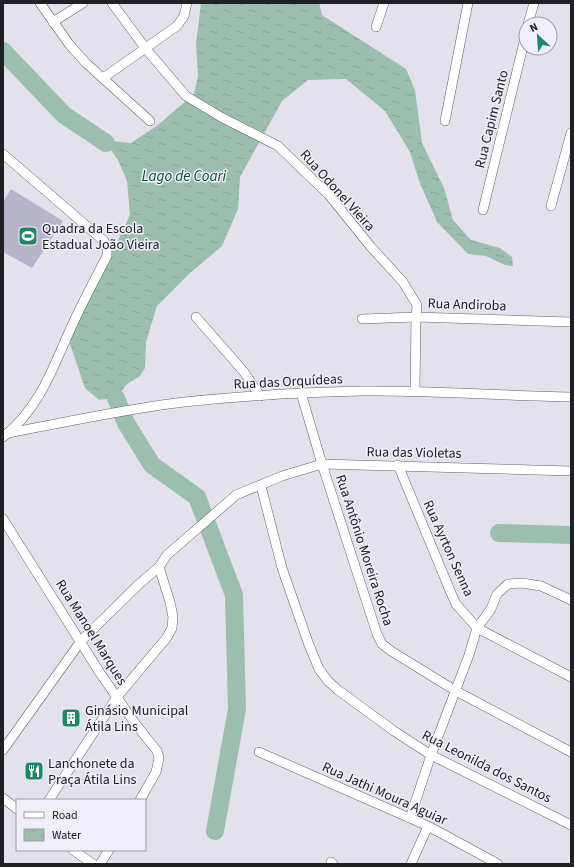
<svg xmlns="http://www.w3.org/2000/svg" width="574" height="867" font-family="'Source Sans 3',sans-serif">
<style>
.grass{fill:#b6b5ca}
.water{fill:url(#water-ripples)}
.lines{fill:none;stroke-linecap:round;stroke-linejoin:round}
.river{stroke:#9cbeaf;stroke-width:18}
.minor-casing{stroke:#626169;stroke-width:10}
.minor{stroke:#fff;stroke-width:9}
.labels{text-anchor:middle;stroke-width:3;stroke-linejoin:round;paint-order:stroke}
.street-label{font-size:14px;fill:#202024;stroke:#f0eff9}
.poi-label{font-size:14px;fill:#202024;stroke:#f0eff9;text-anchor:start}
.water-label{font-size:15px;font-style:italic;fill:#0c4d38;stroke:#f0eff9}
</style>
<defs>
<pattern id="water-ripples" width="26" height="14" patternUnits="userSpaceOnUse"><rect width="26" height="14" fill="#9cbeaf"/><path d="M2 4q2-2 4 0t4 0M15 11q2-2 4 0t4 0" fill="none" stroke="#86a396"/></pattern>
</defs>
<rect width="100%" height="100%" fill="#e3e2ec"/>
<path class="grass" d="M11,189l52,32 -31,47 -29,-16v-50z"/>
<path class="water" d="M201,3h118l3,12 84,54 9,21 7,53 22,45 9,32 18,20 29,8 12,9 1,9 -8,-1 -19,-9 -18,-2 -31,-32 -18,-41 -9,-29 -25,-41 -39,-32 -38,1 -26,21 -42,76 -2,32 -16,37 -33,28 -32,32 -11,36 -1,26 -5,8 -13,8 -11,14 -17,2 -14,-12 -15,-44 2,-24 18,-40 25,-33 15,-32 -3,-34 -9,-21 -12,-17 6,-2 19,2 27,-18 36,-31 4,-18 -2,-32z"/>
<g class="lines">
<g class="river">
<path d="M3,51l61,64 42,28"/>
<path d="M116,398l10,25 26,42 45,32 37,98 3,114 -22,122"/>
<path d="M499,533l72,2"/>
</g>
<g class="minor-casing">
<g id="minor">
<path d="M40,3l29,41 17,19 64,58"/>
<path d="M112,3l34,46 40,47 35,21 57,29 51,49 42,52 32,35 14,23 -1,12 -1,74"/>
<path d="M53,22l30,-19"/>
<path d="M528,24l6,-21"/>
<path d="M376,27l8,-24"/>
<path d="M103,78l74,-52 7,-10 3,-13"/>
<path d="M445,121l23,-118"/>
<path d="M3,154l101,87 3,8v7c-11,21 -22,42 -32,63 -20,42 -33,88 -72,118"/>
<path d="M551,206l20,-73"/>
<path d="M483,210l43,-176"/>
<path d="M196,317l48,55 16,24"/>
<path d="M362,319l54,-2 155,5"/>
<path d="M301,393l21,71 55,170 5,10 9,7 65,40 115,61"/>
<path d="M8,433c59,-11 117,-24 176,-31 59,-6 119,-10 178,-11 70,-1 139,5 209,6"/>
<path d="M398,465l53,128 5,11 21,24 94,49"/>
<path d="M261,486l21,82 27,77 10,24 9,12 10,9 56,41 37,24 140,70"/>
<path d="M3,519l97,154 34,49 23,29 2,7 -3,14 -16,28"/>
<path d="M3,750l78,-109 57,-56 21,-18 8,-12 69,-60 46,-19 40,-12 249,7"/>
<path d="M259,752l169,74 70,38"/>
<path d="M3,798l14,11"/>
<path d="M49,800l68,-103 41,-49 8,-9 6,-11 1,-11 -3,-15 -11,-35"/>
<path d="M410,818l21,-63 38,-100 8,-27 14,-19 6,-15 11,-10 14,-1 19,3 30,14"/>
<path d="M73,850l20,14"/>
<path d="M331,862l2,2"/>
<path d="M100,864l9,-14"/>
<path d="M411,864l17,-38"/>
</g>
</g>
<use href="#minor" class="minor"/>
</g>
<defs>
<g id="stadium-square" transform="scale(1)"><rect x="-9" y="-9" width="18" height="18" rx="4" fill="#1d8865" stroke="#f0eff9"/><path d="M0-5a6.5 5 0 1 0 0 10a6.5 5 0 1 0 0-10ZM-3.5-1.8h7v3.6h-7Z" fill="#fff"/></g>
<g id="building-square" transform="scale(1)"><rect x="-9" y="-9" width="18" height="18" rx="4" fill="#1d8865" stroke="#f0eff9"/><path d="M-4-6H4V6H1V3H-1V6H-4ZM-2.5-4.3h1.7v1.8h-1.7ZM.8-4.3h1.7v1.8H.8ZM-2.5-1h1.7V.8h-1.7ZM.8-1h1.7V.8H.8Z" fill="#fff"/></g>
<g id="restaurant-square" transform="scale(1)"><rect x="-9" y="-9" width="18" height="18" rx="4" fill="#1d8865" stroke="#f0eff9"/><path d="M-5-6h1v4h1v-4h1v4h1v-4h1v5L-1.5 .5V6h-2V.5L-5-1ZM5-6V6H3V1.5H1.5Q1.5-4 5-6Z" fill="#fff"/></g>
</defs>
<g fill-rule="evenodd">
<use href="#stadium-square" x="28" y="236"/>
<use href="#building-square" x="71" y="718"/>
<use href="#restaurant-square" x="34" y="771"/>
</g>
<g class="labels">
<g class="street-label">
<text transform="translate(491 119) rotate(-76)" y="5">Rua Capim Santo</text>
<text transform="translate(338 190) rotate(48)" y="5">Rua Odonel Vieira</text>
<text transform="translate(467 304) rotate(2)" y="5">Rua Andiroba</text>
<text transform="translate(288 381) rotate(-3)" y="5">Rua das Orquídeas</text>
<text transform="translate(414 452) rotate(1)" y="5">Rua das Violetas</text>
<text transform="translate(449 548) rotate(66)" y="5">Rua Ayrton Senna</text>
<text transform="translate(365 550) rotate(72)" y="5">Rua Antônio Moreira Rocha</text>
<text transform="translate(92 632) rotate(58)" y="5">Rua Manoel Marques</text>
<text transform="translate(487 766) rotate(27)" y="5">Rua Leonilda dos Santos</text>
<text transform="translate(385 793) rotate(24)" y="5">Rua Jathi Moura Aguiar</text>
</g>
<g class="poi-label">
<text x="42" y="233">Quadra da Escola<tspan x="42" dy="16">Estadual João Vieira</tspan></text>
<text x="85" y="715">Ginásio Municipal<tspan x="85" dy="16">Átila Lins</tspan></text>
<text x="48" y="768">Lanchonete da<tspan x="48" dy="16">Praça Átila Lins</tspan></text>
</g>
<g class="water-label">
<text x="184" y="181">Lago de Coari</text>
</g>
</g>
<rect width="574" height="867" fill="none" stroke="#202024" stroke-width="8"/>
<rect x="16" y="799" width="130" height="52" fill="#f0eff9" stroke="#9d9ca4"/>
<rect x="24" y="812" width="20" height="6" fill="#ffffff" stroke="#9d9ca4"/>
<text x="52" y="819" font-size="12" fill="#202024">Road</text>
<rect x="24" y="829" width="20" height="12" fill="url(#water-ripples)" stroke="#9d9ca4"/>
<text x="52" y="839" font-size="12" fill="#202024">Water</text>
<g transform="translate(538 36) rotate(334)"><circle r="19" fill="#f0eff9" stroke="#9d9ca4"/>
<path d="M0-3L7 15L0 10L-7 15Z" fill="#1d8865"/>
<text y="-6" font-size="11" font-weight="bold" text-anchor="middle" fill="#202024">N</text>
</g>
</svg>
